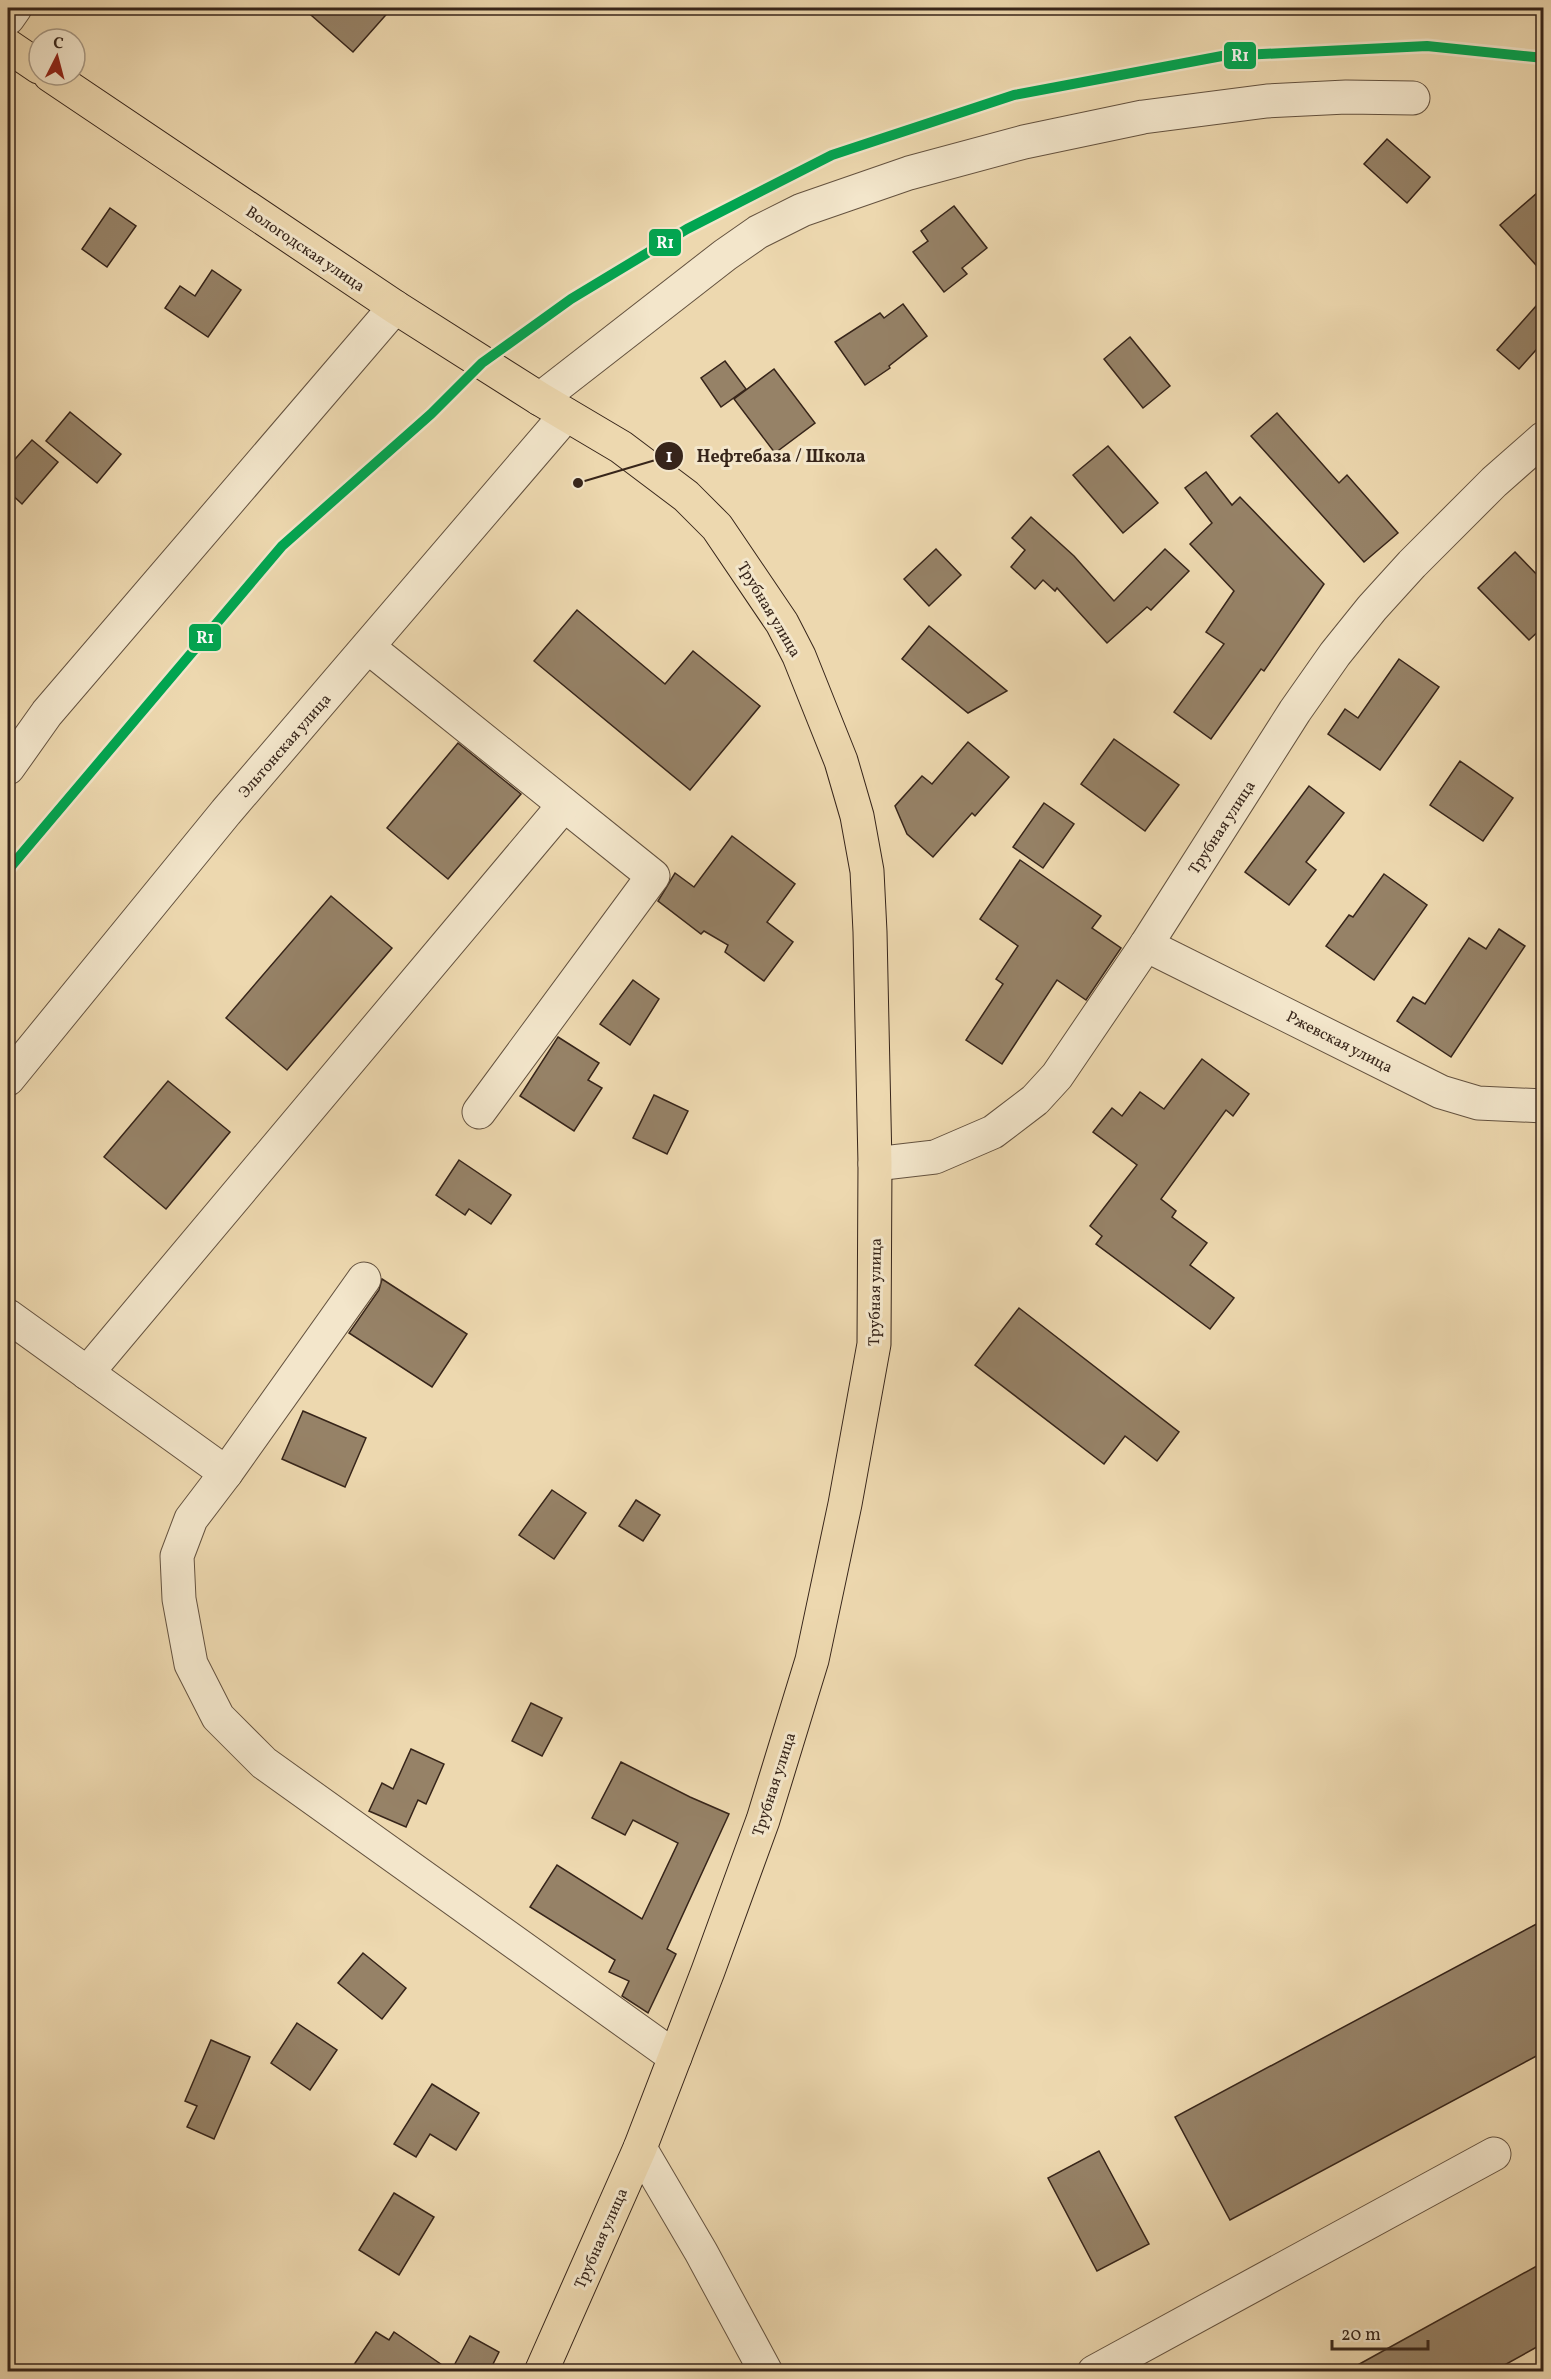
<svg xmlns="http://www.w3.org/2000/svg" width="1551" height="2379" font-family="Vollkorn,serif">
<style>
.building{fill:#968267;stroke:#37251a;stroke-width:1.5}
.lines{fill:none;stroke-linecap:round;stroke-linejoin:round}
.minor-casing{stroke:#64523f;stroke-width:35}
.major-casing{stroke:#37251a;stroke-width:35}
.minor{stroke:#f3e6cb;stroke-width:33}
.major{stroke:#edd8af;stroke-width:33}
.rail-1-casing{stroke:#f3e6cb;stroke-width:15}
.rail-1{stroke:#00a651;stroke-width:10}
.labels{text-anchor:middle;stroke-width:6;stroke-linejoin:round;paint-order:stroke}
.street-label{font-size:16px;fill:#37251a;stroke:#f3e6cb}
.leader{fill:none;stroke:#37251a;stroke-width:2}
.callout-dot{fill:#37251a;stroke:#f3e6cb;stroke-width:2}
.mark-label{font-size:18px;text-anchor:middle;font-weight:bold;fill:#fff}
.callout-label{font-size:18px;text-anchor:middle;font-weight:bold;fill:#37251a;stroke:#f3e6cb;stroke-width:6;stroke-linejoin:round;paint-order:stroke}
.line-badge{stroke:#f3e6cb;stroke-width:2}
.badge-label{font-size:16px;text-anchor:middle;font-weight:bold;fill:#fff}
</style>
<rect width="100%" height="100%" fill="#edd8af"/>
<filter id="stains"><feTurbulence type="fractalNoise" baseFrequency=".00333" numOctaves="4"/><feColorMatrix values="0 0 0 0 .2 0 0 0 0 .09 0 0 0 0 .02 0 0 0 .5 -.17"/></filter>
<radialGradient id="worn" r=".72"><stop offset=".6" stop-color="#630" stop-opacity="0"/><stop offset="1" stop-color="#630" stop-opacity=".3"/></radialGradient>
<g class="building">
<path d="M303,8h89l-39,44z"/>
<path d="M1387,139l43,38 -23,26 -43,-39z"/>
<path d="M1544,187v87l-44,-49z"/>
<path d="M954,206l33,42 -25,20 5,6 -23,18 -31,-40 15,-11 -7,-10z"/>
<path d="M110,208l26,18 -29,41 -25,-18z"/>
<path d="M212,270l29,20 -33,47 -43,-29 15,-22 15,10z"/>
<path d="M1544,297v44l-25,28 -22,-19z"/>
<path d="M903,304l24,32 -38,30 1,2 -25,17 -30,-43 45,-29 4,5z"/>
<path d="M1130,337l40,49 -27,22 -39,-49z"/>
<path d="M725,361l21,28 -25,18 -20,-29z"/>
<path d="M774,369l41,54 -40,30 -41,-54z"/>
<path d="M70,412l51,42 -24,29 -51,-42z"/>
<path d="M1277,413l62,70 8,-8 51,58 -34,29 -113,-126z"/>
<path d="M32,440l26,22 -36,42 -14,-13v-24z"/>
<path d="M1108,446l50,57 -35,30 -50,-58z"/>
<path d="M1206,472l26,33 8,-8 84,87 -60,87 -3,-2 -50,70 -37,-27 50,-68 -18,-12 28,-41 -44,-47 22,-21 -27,-35z"/>
<path d="M1031,517l43,39 40,45 51,-52 24,22 -38,39 -4,-3 -40,36 -50,-55 -2,3 -12,-11 -8,9 -24,-22 14,-17 -13,-12z"/>
<path d="M936,549l25,26 -32,31 -25,-27z"/>
<path d="M1515,552l29,30v44l-15,14 -51,-52z"/>
<path d="M577,610l88,74 28,-33 67,55 -70,84 -156,-129z"/>
<path d="M929,626l78,65 -39,22 -66,-54z"/>
<path d="M1399,659l40,28 -59,83 -52,-36 17,-25 13,9z"/>
<path d="M1114,739l65,46 -34,46 -64,-47z"/>
<path d="M968,742l41,35 -34,39 -3,-3 -39,44 -26,-23 -12,-28 27,-30 10,8z"/>
<path d="M458,743l63,51 -73,85 -61,-51z"/>
<path d="M1460,761l53,37 -30,43 -53,-36z"/>
<path d="M1309,786l35,27 -38,49 10,8 -27,35 -44,-33z"/>
<path d="M1044,803l30,21 -31,44 -30,-21z"/>
<path d="M732,836l63,48 -28,38 26,20 -29,39 -39,-29 3,-7 -24,-14 -3,3 -43,-33 17,-28 19,14z"/>
<path d="M1020,860l81,56 -9,12 29,20 -35,52 -29,-20 -55,84 -36,-24 37,-56 -7,-5 22,-33 -38,-27z"/>
<path d="M1384,874l43,31 -53,75 -48,-34 23,-31 4,2z"/>
<path d="M331,896l61,52 -105,122 -61,-52z"/>
<path d="M1499,929l26,17 -74,111 -54,-36 16,-24 12,7 44,-66 17,11z"/>
<path d="M633,980l26,19 -29,46 -30,-21z"/>
<path d="M558,1037l41,26 -11,17 14,8 -28,43 -54,-35z"/>
<path d="M1202,1059l47,35 -16,22 -7,-6 -65,89 15,12 -4,6 35,26 -17,22 44,33 -24,31 -114,-85 6,-8 -12,-10 47,-61 -44,-33 19,-24 10,8 18,-24 24,17z"/>
<path d="M168,1081l62,51 -64,77 -62,-52z"/>
<path d="M654,1095l34,16 -21,43 -34,-16z"/>
<path d="M459,1160l52,35 -20,29 -22,-15 -4,6 -29,-20z"/>
<path d="M382,1279l85,55 -35,53 -83,-54 30,-43z"/>
<path d="M1019,1308l160,124 -22,29 -32,-25 -21,28 -129,-99z"/>
<path d="M303,1411l63,27 -21,49 -63,-28z"/>
<path d="M552,1490l34,23 -32,46 -35,-24z"/>
<path d="M636,1500l24,15 -17,26 -24,-15z"/>
<path d="M531,1703l31,15 -20,38 -30,-15z"/>
<path d="M411,1749l33,15 -18,40 -8,-4 -12,27 -37,-16 13,-28 11,6z"/>
<path d="M621,1762l69,35 39,17 -62,135 9,5 -28,59 -26,-17 7,-15 -20,-9 6,-12 -85,-53 27,-42 85,54 36,-76 -45,-23 -8,15 -33,-17z"/>
<path d="M1544,1920v132l-314,168 -55,-103z"/>
<path d="M363,1953l43,35 -24,31 -44,-36z"/>
<path d="M297,2023l40,27 -27,40 -39,-27z"/>
<path d="M211,2040l39,17 -36,82 -27,-12 10,-21 -12,-5z"/>
<path d="M432,2084l47,29 -23,37 -26,-16 -14,23 -22,-13z"/>
<path d="M1099,2151l50,93 -52,27 -49,-93z"/>
<path d="M394,2193l40,24 -35,58 -40,-25z"/>
<path d="M1544,2262v81l-52,29h-147z"/>
<path d="M376,2332l13,8 5,-8 57,39 19,-35 29,16 -10,20h-140z"/>
</g>
<g class="lines">
<g class="minor-casing">
<g id="minor">
<path d="M8,18l7,-10"/>
<path d="M540,399l185,-144 33,-23 44,-22 107,-37 115,-31 119,-25 124,-16 79,-4 67,1"/>
<path d="M368,647l285,229 -174,236"/>
<path d="M8,768l39,-55 348,-406"/>
<path d="M1146,945l295,147 37,11 66,3"/>
<path d="M8,1079l218,-267 340,-397"/>
<path d="M875,1164l60,-7 58,-25 42,-32 22,-24 89,-131 149,-234 40,-57 37,-46 40,-44 82,-82 50,-44"/>
<path d="M8,1316l218,157 138,-194"/>
<path d="M87,1373l477,-568"/>
<path d="M226,1473l-35,46 -14,37 2,43 12,65 27,53 46,46 411,294"/>
<path d="M640,2148l61,104 65,120"/>
<path d="M1094,2372l400,-218"/>
</g>
</g>
<g class="major-casing">
<g id="major">
<path d="M8,46l31,21"/>
<path d="M50,75l345,232 145,92 81,48 65,49 31,31 65,96 17,33 42,105 16,55 10,55 3,61 5,232 -1,180 -29,160 -33,156 -49,160 -55,151 -68,177 -99,224"/>
</g>
</g>
<use href="#minor" class="minor"/>
<use href="#major" class="major"/>
<g class="rail-1-casing">
<path id="rail-1" d="M8,870l274,-324 149,-132 51,-51 89,-64 116,-70 145,-74 182,-60 208,-39 205,-10 117,12"/>
</g>
<use href="#rail-1" class="rail-1"/>
</g>
<g class="labels">
<g class="street-label">
<text transform="translate(306 248) rotate(34)" y="6">Вологодская улица</text>
<text transform="translate(770 609) rotate(59)" y="6">Трубная улица</text>
<text transform="translate(284 745) rotate(-49)" y="6">Эльтонская улица</text>
<text transform="translate(1221 827) rotate(-57)" y="6">Трубная улица</text>
<text transform="translate(1340 1041) rotate(27)" y="6">Ржевская улица</text>
<text transform="translate(874 1292) rotate(-89)" y="6">Трубная улица</text>
<text transform="translate(773 1784) rotate(-72)" y="6">Трубная улица</text>
<text transform="translate(600 2238) rotate(-66)" y="6">Трубная улица</text>
</g>
</g>
<path class="leader" d="M578 483L669 456"/>
<g class="callout-dot">
<circle cx="578" cy="483" r="6"/>
<circle cx="669" cy="456" r="15"/>
</g>
<g class="mark-label">
<text x="669" y="462">1</text>
</g>
<g class="callout-label">
<text x="781" y="462">Нефтебаза / Школа</text>
</g>
<g class="line-badge">
<rect x="1223" y="41" width="34" height="29" rx="6" fill="#00a651"/>
<rect x="648" y="228" width="34" height="29" rx="6" fill="#00a651"/>
<rect x="188" y="623" width="34" height="29" rx="6" fill="#00a651"/>
</g>
<g class="badge-label">
<text x="1240" y="61">R1</text>
<text x="665" y="248">R1</text>
<text x="205" y="643">R1</text>
</g>
<rect width="1551" height="2379" fill="none" stroke="#edd8af" stroke-width="30"/>
<rect x="9" y="9" width="1533" height="2361" fill="none" stroke="#37251a" stroke-width="3"/>
<rect x="15" y="15" width="1521" height="2349" fill="none" stroke="#37251a" stroke-width="1.5"/>
<g transform="translate(57 57) rotate(6)"><circle r="28" fill="#f3e6cb" stroke="#a89984" stroke-width="1.5"/>
<path d="M0-4.5L10 22L0 15L-10 22Z" fill="#8f2418"/>
<text y="-9" font-size="16" font-weight="bold" text-anchor="middle" fill="#37251a">С</text>
</g>
<path d="M1332 2340v9h96v-9" fill="none" stroke="#37251a" stroke-width="3"/>
<text x="1341" y="2340" font-size="18" fill="#37251a" stroke="#f3e6cb" stroke-width="4.5" paint-order="stroke">20 m</text>
<rect width="100%" height="100%" filter="url(#stains)"/>
<rect width="100%" height="100%" fill="url(#worn)"/>
</svg>
